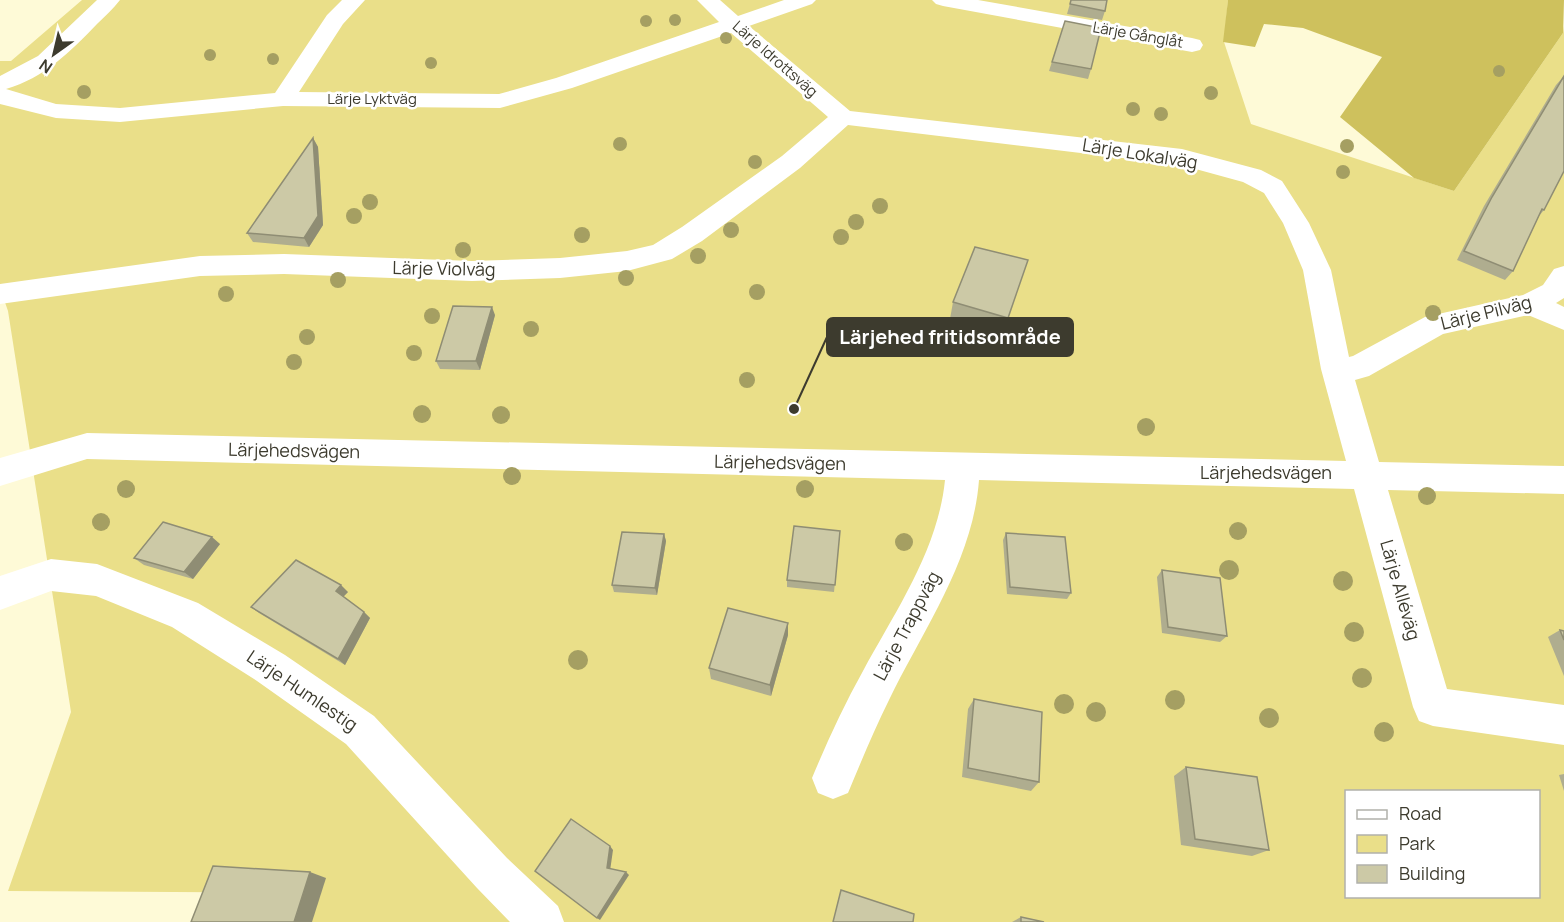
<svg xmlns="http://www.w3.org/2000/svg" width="1564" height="922" font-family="Manrope,sans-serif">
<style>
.green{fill:#eadf89;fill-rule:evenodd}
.forest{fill:#cec15d}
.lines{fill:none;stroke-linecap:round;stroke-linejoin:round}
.minor{fill:#fff;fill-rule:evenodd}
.tree{fill:#a59f62}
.wall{fill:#afad8f}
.shaded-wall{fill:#8f8d74}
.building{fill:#ccc9a6;stroke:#8f8d74;stroke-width:1.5}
.labels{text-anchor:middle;stroke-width:5;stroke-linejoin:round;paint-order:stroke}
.far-street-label{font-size:15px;fill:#3d3b2e;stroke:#fff}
.street-label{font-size:18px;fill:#3d3b2e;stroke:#fff}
.leader{fill:none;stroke:#3d3b2e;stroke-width:2}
.callout-dot{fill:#3d3b2e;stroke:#fff;stroke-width:2}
.callout{fill:#3d3b2e;stroke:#3d3b2e;stroke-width:2}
.callout-label{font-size:20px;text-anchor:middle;font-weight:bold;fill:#fff}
</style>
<rect width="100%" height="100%" fill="#fefad7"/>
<path class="green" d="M82,0h1146l-4,42 27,82 203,67 109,-158 1,-7v896h-1254l9,-29 -311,-2 63,-179 -63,-401 -8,-23v-227h11zM1346,792h192v104h-192z"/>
<path class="forest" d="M1228,0h336l-1,33 -109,158 -40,-13 -74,-61 42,-60 -79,-29 -39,-4 -9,23 -32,-5z"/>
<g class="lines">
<g class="minor">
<path d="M97,0h23c-7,9 -15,16 -23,24 -27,28 -53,54 -91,65l50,15 64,4 155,-15 52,-78 15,-15h23l-22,24 -44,68 200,2 57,-16 163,-56 -22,-22h23l18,16 46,-16h32l-4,4 -63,22 101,85 332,38 79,21 21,11 27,42 22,47 18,87 4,-1 72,-39 98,-22 20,-10 11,-16 10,-3v32l-8,5 8,4v23l-36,-15 -85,19 -74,42 -14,4 24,82 185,4v28l-176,-4 59,199 117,16v40l-131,-19 -14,-5 -6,-14 -59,-218 -375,-9c-6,81 -56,150 -90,220 -15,30 -28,62 -41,93l-15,6 -15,-6 -6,-15c15,-36 32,-73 51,-107 33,-61 75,-121 82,-191l-858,-21 -87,27v-28l87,-25 1259,28 -25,-92 -18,-99 -20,-47 -19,-30 -21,-11 -62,-17 -333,-40 -48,43 -98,73 -30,18 -45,12 -67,7 -88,3 -188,-7 -84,2 -200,28v-20l200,-28 84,-2 188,7 88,-3 67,-7 26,-6 29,-18 100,-71 46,-39 -97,-84 -159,55 -72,20 -217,-2 -163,16 -64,-4 -56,-14v-28l38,-20z"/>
<path d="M932,0h46l214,38 8,2 3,5 -3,5 -8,2 -249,-46 -7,-2z"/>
<path d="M51,559l46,5 101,39 87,52 89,61 133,142 51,48 6,16h-54l-33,-34 -131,-144 -89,-63 -85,-54 -76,-31 -45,-5 -51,19v-34z"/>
</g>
</g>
<g class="tree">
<circle cx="675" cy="20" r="6"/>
<circle cx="646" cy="21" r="6"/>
<circle cx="726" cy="38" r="6"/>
<circle cx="210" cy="55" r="6"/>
<circle cx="273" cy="59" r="6"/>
<circle cx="431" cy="63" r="6"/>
<circle cx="1499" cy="71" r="6"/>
<circle cx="84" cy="92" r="7"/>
<circle cx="1211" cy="93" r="7"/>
<circle cx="1133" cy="109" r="7"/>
<circle cx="1161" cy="114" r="7"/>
<circle cx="620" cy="144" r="7"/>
<circle cx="1347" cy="146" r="7"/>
<circle cx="755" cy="162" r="7"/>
<circle cx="1343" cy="172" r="7"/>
<circle cx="370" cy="202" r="8"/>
<circle cx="880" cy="206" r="8"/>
<circle cx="354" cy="216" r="8"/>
<circle cx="856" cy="222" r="8"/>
<circle cx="731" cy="230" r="8"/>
<circle cx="582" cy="235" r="8"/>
<circle cx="841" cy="237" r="8"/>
<circle cx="463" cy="250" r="8"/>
<circle cx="698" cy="256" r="8"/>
<circle cx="626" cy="278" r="8"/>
<circle cx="338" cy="280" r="8"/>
<circle cx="757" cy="292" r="8"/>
<circle cx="226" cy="294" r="8"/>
<circle cx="1433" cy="313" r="8"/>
<circle cx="432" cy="316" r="8"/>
<circle cx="531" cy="329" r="8"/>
<circle cx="307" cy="337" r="8"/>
<circle cx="414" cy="353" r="8"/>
<circle cx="294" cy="362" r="8"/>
<circle cx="747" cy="380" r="8"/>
<circle cx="422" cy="414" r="9"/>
<circle cx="501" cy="415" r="9"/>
<circle cx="1146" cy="427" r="9"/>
<circle cx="512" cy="476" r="9"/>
<circle cx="126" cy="489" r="9"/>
<circle cx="805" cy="489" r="9"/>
<circle cx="1427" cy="496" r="9"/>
<circle cx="101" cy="522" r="9"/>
<circle cx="1238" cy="531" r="9"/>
<circle cx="904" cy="542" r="9"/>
<circle cx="1229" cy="570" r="10"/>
<circle cx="1343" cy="581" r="10"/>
<circle cx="1354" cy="632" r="10"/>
<circle cx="578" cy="660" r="10"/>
<circle cx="1362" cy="678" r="10"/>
<circle cx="1175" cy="700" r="10"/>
<circle cx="1064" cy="704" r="10"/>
<circle cx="1096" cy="712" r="10"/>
<circle cx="1269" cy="718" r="10"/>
<circle cx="1384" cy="732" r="10"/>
</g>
<g class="wall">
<path d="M1071,0l34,11 -3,9 -35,-6z"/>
<path d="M1065,21l26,48 -3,10 -39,-8z"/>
<path d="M1564,76l-20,134 -5,6 -26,55 -8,9 -48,-20 27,-54 72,-121z"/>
<path d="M313,138l5,9 5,78 -14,22 -56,-5 -6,-9z"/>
<path d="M1022,277l-20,57 -52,-15 3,-17z"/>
<path d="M495,315l-15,55 -40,-1 -4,-8z"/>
<path d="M840,531l-6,61 -47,-5v-7z"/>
<path d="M1006,533l65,60 -4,6 -60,-5 -4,-54z"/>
<path d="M664,534l2,7 -9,54 -43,-3 -2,-7z"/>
<path d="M220,544l-27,35 -49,-14 -10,-7z"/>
<path d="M1162,570l65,66 -7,6 -58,-9 -5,-56z"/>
<path d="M348,592l-5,5 21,15 6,6 -25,47 -86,-52 -8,-6z"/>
<path d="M1560,630l4,1v45l-16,-39z"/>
<path d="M788,635l-17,61 -60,-17 -2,-11z"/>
<path d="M974,699l65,83 -8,9 -69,-14 6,-68z"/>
<path d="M1186,767l83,83 -17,6 -71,-11 -7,-69z"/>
<path d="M1564,774v17l-5,-16z"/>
<path d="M1021,917l23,5h-32z"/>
</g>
<g class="shaded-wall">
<path d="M313,138l5,9 5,78 -14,22 -5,-9z"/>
<path d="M492,307l3,8 -15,55 -4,-9z"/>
<path d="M664,534l2,7 -9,54 -2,-7z"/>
<path d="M212,537l8,7 -27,35 -9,-7z"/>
<path d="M341,585l7,7 -6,6 -6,-7z"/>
<path d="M364,612l6,6 -25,47 -7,-6z"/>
<path d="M788,623v12l-17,61 -1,-11z"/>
<path d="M610,846l3,4 -3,21 -3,-3z"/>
<path d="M310,872l16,6 -14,44h-18z"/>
<path d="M626,872l3,3 -29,45 -3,-2z"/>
</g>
<g class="building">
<path d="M1071,0h36l-2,11 -35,-7z"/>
<path d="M1065,21l36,7 -10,41 -39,-7z"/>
<path d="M1564,76v95l-20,39 -2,-1 -29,62 -49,-20 28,-54z"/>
<path d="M313,138l5,78 -14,22 -57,-5z"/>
<path d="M975,247l53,13 -20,58 -55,-16z"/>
<path d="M453,306l39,1 -16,54h-40z"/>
<path d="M163,522l49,15 -28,35 -50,-14z"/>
<path d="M794,526l46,5 -5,54 -48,-5z"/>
<path d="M622,532l42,2 -9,54 -43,-3z"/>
<path d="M1006,533l59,4 6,56 -61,-6z"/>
<path d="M296,560l45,25 -5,6 28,21 -26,47 -87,-52z"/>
<path d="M1162,570l58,8 7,58 -59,-9z"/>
<path d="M728,608l60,15 -18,62 -61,-17z"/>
<path d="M1560,630l4,1v9z"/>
<path d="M974,699l68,13 -3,70 -71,-14z"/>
<path d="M1186,767l71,10 12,73 -74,-11z"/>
<path d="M571,819l39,27 -3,22 19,4 -29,46 -62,-47z"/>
<path d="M213,866l97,6 -16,50h-103z"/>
<path d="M841,890l73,24 -1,8h-80z"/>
<path d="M1021,917l23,5h-23z"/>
</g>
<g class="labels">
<g class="far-street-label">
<text transform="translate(1138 35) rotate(10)" y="5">Lärje Gånglåt</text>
<text transform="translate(775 59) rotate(41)" y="5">Lärje Idrottsväg</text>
<text x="372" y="104">Lärje Lyktväg</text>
</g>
<g class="street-label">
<text transform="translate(1140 154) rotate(9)" y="6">Lärje Lokalväg</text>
<text transform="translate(444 269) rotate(1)" y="6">Lärje Violväg</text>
<text transform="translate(1486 313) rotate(-14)" y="6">Lärje Pilväg</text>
<text transform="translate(294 451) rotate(1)" y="6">Lärjehedsvägen</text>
<text transform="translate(780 463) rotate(1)" y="6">Lärjehedsvägen</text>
<text x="1266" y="479">Lärjehedsvägen</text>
<text transform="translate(1400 590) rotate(74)" y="6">Lärje Alléväg</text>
<text transform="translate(907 626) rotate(-62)" y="6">Lärje Trappväg</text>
<text transform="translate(302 691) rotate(34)" y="6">Lärje Humlestig</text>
</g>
</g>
<path class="leader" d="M794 409L827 337"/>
<circle class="callout-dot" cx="794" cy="409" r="6"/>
<rect class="callout" x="827" y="318" width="246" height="38" rx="6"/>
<g class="callout-label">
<text x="950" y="344">Lärjehed fritidsområde</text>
</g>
<rect x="1345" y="790" width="195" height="108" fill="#ffffff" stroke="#b1b1ab" stroke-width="1.5"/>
<rect x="1357" y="810" width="30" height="9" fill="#ffffff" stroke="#b1b1ab" stroke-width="1.5"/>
<text x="1399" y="820" font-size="18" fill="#3d3b2e">Road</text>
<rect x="1357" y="835" width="30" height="18" fill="#eadf89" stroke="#b1b1ab" stroke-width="1.5"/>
<text x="1399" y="850" font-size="18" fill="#3d3b2e">Park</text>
<rect x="1357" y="865" width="30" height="18" fill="#ccc9a6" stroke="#b1b1ab" stroke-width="1.5"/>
<text x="1399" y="880" font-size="18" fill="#3d3b2e">Building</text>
<g transform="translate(54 54) rotate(214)" stroke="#ffffff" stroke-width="4.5" paint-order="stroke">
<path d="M0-4.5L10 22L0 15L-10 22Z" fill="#3d3b2e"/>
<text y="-9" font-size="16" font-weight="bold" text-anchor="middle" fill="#3d3b2e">N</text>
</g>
</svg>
